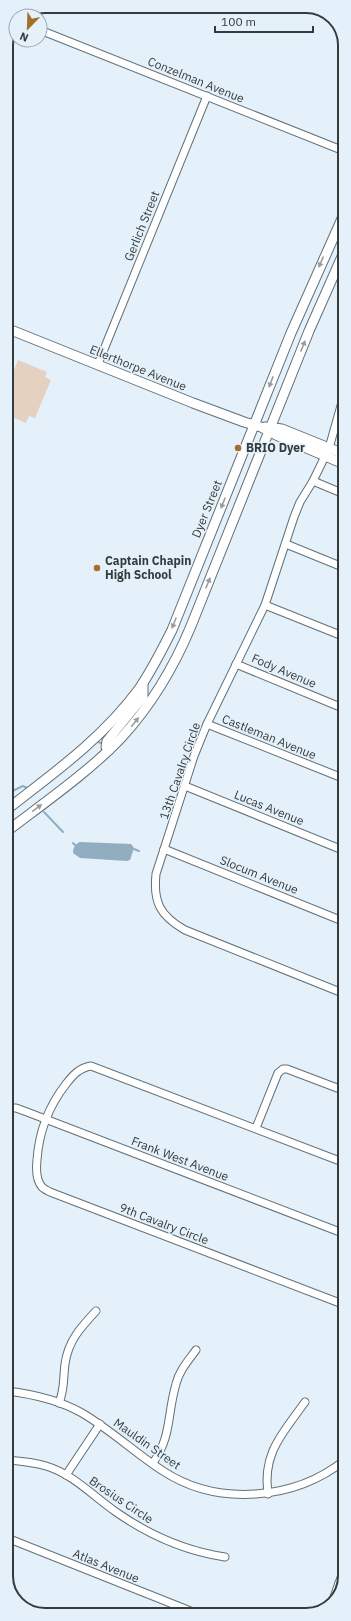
<svg xmlns="http://www.w3.org/2000/svg" width="351" height="1621" font-family="'IBM Plex Sans',sans-serif">
<style>
.green{fill:#e4d1c0}
.water{fill:#91adbf}
.lines{fill:none;stroke-linecap:round;stroke-linejoin:round}
.stream{stroke:#91adbf;stroke-width:2}
.street-casing{stroke:#636f76;stroke-width:9}
.secondary-casing{stroke:#636f76;stroke-width:11}
.street{stroke:#fff;stroke-width:7}
.secondary{stroke:#fff;stroke-width:9}
.oneway{fill:#9a9c9e}
.poi-dot{fill:#a76d2d;stroke:#e4f1fa;stroke-width:1.5}
.labels{text-anchor:middle;stroke-width:3;stroke-linejoin:round;paint-order:stroke}
.street-label{font-size:12px;fill:#353a3d;stroke:#e4f1fa}
.poi-label{font-size:12px;font-weight:bold;fill:#353a3d;stroke:#e4f1fa;text-anchor:start}
.rim{fill:none;stroke:#353a3d;stroke-width:2}
</style>
<rect width="100%" height="100%" fill="#e4f1fa"/>
<path class="green" d="M18,360l29,12 -2,5 6,3 -16,38 -6,-2 -3,7 -20,-9v-24z"/>
<path class="water" d="M80,842l51,2 3,4 -4,12 -3,1 -47,-3 -7,-5c0,-5 2,-9 7,-11z"/>
<g class="lines">
<g class="stream">
<path d="M95,741l9,3"/>
<path d="M6,794l17,-8 4,2"/>
<path d="M44,812l19,20"/>
<path d="M73,843l2,2"/>
<path d="M134,849l5,2"/>
</g>
<g class="street-casing">
<g id="street">
<path d="M40,30l304,121"/>
<path d="M98,364l109,-268"/>
<path d="M344,395l-15,53 -16,33 -13,21 -6,15 -29,88 -58,119 -13,32 -38,118c-3,28 4,42 29,56l160,64"/>
<path d="M313,481l31,13"/>
<path d="M286,544l59,24"/>
<path d="M265,605l80,32"/>
<path d="M236,664l109,45"/>
<path d="M207,724l138,55"/>
<path d="M185,786l160,65"/>
<path d="M164,849l181,73"/>
<path d="M6,1044h1"/>
<path d="M6,1108h10l11,4 318,122"/>
<path d="M256,1128l22,-55 5,-4h4l58,22"/>
<path d="M345,1163l-254,-97c-12,2 -18,9 -25,18 -18,23 -27,47 -29,76 -1,9 -1,20 5,27 2,2 6,4 8,5l295,113"/>
<path d="M7,1391c25,3 52,9 75,22 29,17 53,40 81,58 55,36 132,29 182,-11"/>
<path d="M59,1403c6,-15 4,-25 6,-39 3,-23 16,-37 31,-53"/>
<path d="M7,1460c13,1 26,2 39,6 27,8 47,30 70,46 33,23 69,39 109,45"/>
<path d="M153,1463c19,-27 14,-49 23,-79 3,-13 12,-23 20,-34"/>
<path d="M66,1475l34,-51"/>
<path d="M268,1494c-6,-41 15,-61 37,-92"/>
<path d="M7,1538l191,76"/>
<path d="M339,1583l6,-16"/>
<path d="M332,1603l7,-20 2,2"/>
</g>
</g>
<g class="secondary-casing">
<g id="secondary">
<path d="M6,328l187,75 51,19 17,5 15,8 68,29"/>
<path d="M265,427l17,2 62,25"/>
<path d="M109,750l-3,-3 1,-6 36,-44v-14"/>
<path d="M6,810c48,-37 97,-72 133,-121 13,-19 23,-39 33,-59l119,-297 53,-119"/>
<path d="M6,832c38,-29 84,-61 116,-95 30,-33 52,-70 69,-111l118,-295 35,-79"/>
</g>
</g>
<use href="#street" class="street"/>
<use href="#secondary" class="secondary"/>
</g>
<defs><path id="oneway-solid" d="M-6-.8H1V-3.2L6.5 0L1 3.2V.8H-6Z"/></defs>
<g class="oneway">
<use href="#oneway-solid" transform="translate(321 262) rotate(114)"/>
<use href="#oneway-solid" transform="translate(303 346) rotate(-68)"/>
<use href="#oneway-solid" transform="translate(271 382) rotate(111)"/>
<use href="#oneway-solid" transform="translate(223 503) rotate(112)"/>
<use href="#oneway-solid" transform="translate(208 583) rotate(-68)"/>
<use href="#oneway-solid" transform="translate(174 623) rotate(112)"/>
<use href="#oneway-solid" transform="translate(135 722) rotate(-51)"/>
<use href="#oneway-solid" transform="translate(37 808) rotate(-37)"/>
</g>
<g class="poi-dot">
<circle cx="238" cy="448" r="4"/>
<circle cx="97" cy="568" r="4"/>
</g>
<g class="labels">
<g class="street-label">
<text transform="translate(196 80) rotate(22)" y="4">Conzelman Avenue</text>
<text transform="translate(142 226) rotate(-68)" y="4">Gerlich Street</text>
<text transform="translate(138 368) rotate(22)" y="4">Ellerthorpe Avenue</text>
<text transform="translate(207 509) rotate(-68)" y="4">Dyer Street</text>
<text transform="translate(284 671) rotate(23)" y="4">Fody Avenue</text>
<text transform="translate(269 737) rotate(22)" y="4">Castleman Avenue</text>
<text transform="translate(180 771) rotate(-71)" y="4">13th Cavalry Circle</text>
<text transform="translate(269 808) rotate(22)" y="4">Lucas Avenue</text>
<text transform="translate(259 875) rotate(22)" y="4">Slocum Avenue</text>
<text transform="translate(180 1159) rotate(21)" y="4">Frank West Avenue</text>
<text transform="translate(164 1224) rotate(21)" y="4">9th Cavalry Circle</text>
<text transform="translate(147 1444) rotate(35)" y="4">Mauldin Street</text>
<text transform="translate(121 1500) rotate(34)" y="4">Brosius Circle</text>
<text transform="translate(106 1566) rotate(22)" y="4">Atlas Avenue</text>
</g>
<g class="poi-label">
<text x="246" y="452">BRIO Dyer</text>
<text x="105" y="565">Captain Chapin<tspan x="105" dy="14">High School</tspan></text>
</g>
</g>
<path d="M0 0H351V1621H0ZM45 13H306A32 32 0 0 1 338 45V1576A32 32 0 0 1 306 1608H45A32 32 0 0 1 13 1576V45A32 32 0 0 1 45 13Z" fill="#e4f1fa" fill-rule="evenodd"/>
<path class="rim" d="M45 13H306A32 32 0 0 1 338 45V1576A32 32 0 0 1 306 1608H45A32 32 0 0 1 13 1576V45A32 32 0 0 1 45 13Z"/>
<g transform="translate(28 28) rotate(203)"><circle r="19" fill="#e4f1fa" stroke="#9ea8ae"/>
<path d="M0-3L7 15L0 10L-7 15Z" fill="#a76d2d"/>
<text y="-6" font-size="11" font-weight="bold" text-anchor="middle" fill="#353a3d">N</text>
</g>
<path d="M215 26v6h98v-6" fill="none" stroke="#353a3d" stroke-width="2"/>
<text x="221" y="26" font-size="12" fill="#353a3d" stroke="#e4f1fa" stroke-width="3" paint-order="stroke">100 m</text>
</svg>
